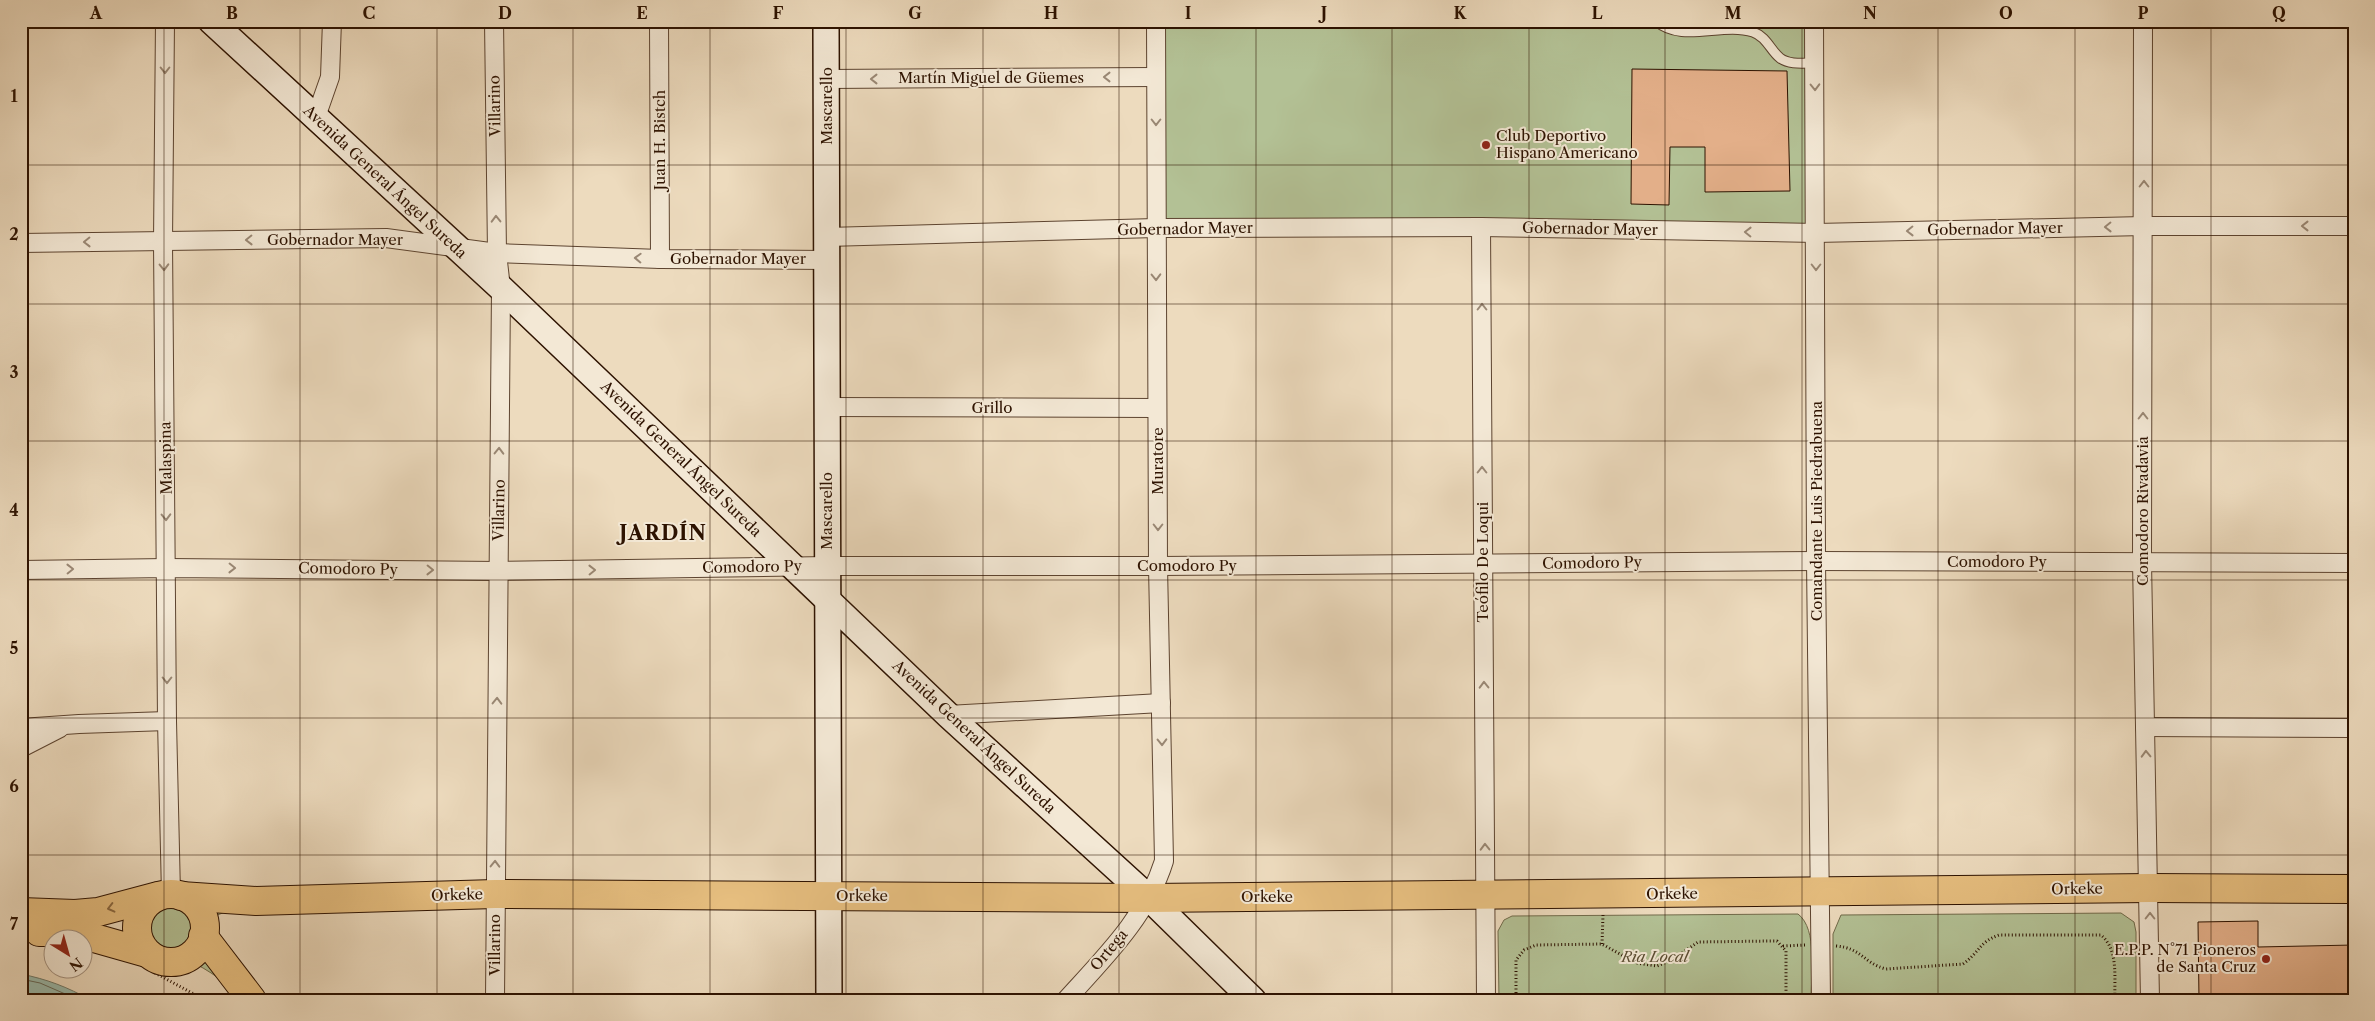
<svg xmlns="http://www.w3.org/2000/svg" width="2375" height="1021" font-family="'Libre Caslon Text',serif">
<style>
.green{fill:#b3c195;stroke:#706a4a}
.water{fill:#9abbad;stroke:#6e7768}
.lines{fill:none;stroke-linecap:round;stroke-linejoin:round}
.shore{stroke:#646656;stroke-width:1}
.building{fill:#e3af89;stroke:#2d1200}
.service-casing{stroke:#5d4430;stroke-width:11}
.minor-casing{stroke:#5d4430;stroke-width:20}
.secondary-casing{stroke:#2d1200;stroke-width:28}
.primary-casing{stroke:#2d1200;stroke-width:30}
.path{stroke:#2d1200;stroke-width:3;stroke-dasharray:1 2.5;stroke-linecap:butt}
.service{stroke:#f3e8d5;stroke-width:9}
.minor{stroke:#f3e8d5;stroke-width:18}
.secondary{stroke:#f3e8d5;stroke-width:25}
.primary{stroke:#e6be7f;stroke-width:28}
.oneway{stroke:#9a8875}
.oneway2{stroke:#8a6840}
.grid{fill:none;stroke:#2d1200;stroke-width:1;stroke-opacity:0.55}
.poi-dot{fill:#8f2418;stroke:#f3e8d5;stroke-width:2}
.labels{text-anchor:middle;stroke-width:4;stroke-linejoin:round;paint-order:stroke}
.street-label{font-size:15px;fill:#2d1200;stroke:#f3e8d5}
.poi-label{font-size:15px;fill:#2d1200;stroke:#f3e8d5;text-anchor:start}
.park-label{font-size:15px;font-style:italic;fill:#5c4f34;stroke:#f3e8d5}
.district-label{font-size:20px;font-weight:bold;letter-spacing:1px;fill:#2d1200;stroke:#f3e8d5}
.neatline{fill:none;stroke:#2d1200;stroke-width:2}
.grid-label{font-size:16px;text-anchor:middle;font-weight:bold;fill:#2d1200}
</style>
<rect width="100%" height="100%" fill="#eddbbe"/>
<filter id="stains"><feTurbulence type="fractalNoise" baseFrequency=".004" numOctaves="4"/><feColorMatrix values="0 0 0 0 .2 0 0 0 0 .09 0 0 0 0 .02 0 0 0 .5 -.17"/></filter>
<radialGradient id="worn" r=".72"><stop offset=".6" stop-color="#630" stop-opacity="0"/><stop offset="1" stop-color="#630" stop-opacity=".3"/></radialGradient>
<g class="green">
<path d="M1158,21h656l2,212 -660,-5z"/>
<path d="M165,895l60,17 -10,4 -10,10 43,74c-19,-14 -39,-31 -61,-40 -6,-2 -16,3 -23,1 -19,-4 -38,-34 -21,-51 5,-6 15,-10 22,-15z"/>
<path d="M2121,913l13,9 2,10v68h-303v-66l8,-19z"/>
<path d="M1798,914c20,15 13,62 13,86h-312l-1,-69 6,-11 8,-4z"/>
</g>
<path class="water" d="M21,974c25,5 47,13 69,26h-69z"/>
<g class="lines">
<path class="shore" d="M21,979l19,4 39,17"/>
</g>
<g class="building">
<path d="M1632,69l155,2 3,120 -85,1v-45h-35l-1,58 -38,-1z"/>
<path d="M2258,921v26l96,-2v55h-155l-1,-78z"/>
</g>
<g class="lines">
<g class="service-casing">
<path id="service" d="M1656,21c26,23 66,1 97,11 14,5 17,18 27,26 9,7 24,5 34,5"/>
</g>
<g class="minor-casing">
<g id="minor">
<path d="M165,21l-2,221 4,479 4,173"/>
<path d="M494,21l3,232 4,35 -6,712"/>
<path d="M659,21l1,238"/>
<path d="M1814,21l2,540 5,439"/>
<path d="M2143,21l-1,541 8,438"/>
<path d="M827,79l328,-2"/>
<path d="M316,117l14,-40 2,-56"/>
<path d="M1481,227l5,773"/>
<path d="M827,237l329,-9 325,-1 335,6 328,-7h210"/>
<path d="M21,243l365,-5 111,15 163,6 167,1"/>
<path d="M826,407l331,1"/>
<path d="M21,570l146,-2 331,3 329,-5h331l658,-5 538,2"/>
<path d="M948,715l213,-12"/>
<path d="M2145,727l209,1"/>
<path d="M21,728l58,-4 88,-3"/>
<path d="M21,748l39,-20"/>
<path d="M1066,1000c38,-42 81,-84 98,-139l-6,-295 -2,-545"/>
</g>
</g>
<g class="secondary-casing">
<g id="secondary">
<path d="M211,21l290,267 447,427 201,183 104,102"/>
<path d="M826,21l3,979"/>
</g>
</g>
<g class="primary-casing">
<g id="primary">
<circle cx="171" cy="928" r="34"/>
<path d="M181,896l75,5 239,-7 654,4 1001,-10 204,1"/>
<path d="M21,912l54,2 23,-2 60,-16"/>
<path d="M39,932h34l74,21"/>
<path d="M203,936l49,64"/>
</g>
</g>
<g class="path">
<path d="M1602,944l1,-29"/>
<path d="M1783,946l22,-1"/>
<path d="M1836,946c26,2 27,17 50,23l77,-5c16,-11 16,-22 36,-29h102c18,15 13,43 14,65"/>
<path d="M155,973l50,27"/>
<path d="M1516,1000v-40l8,-10 12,-5 66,-1 34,19 21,3 15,-6 26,-18 73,-1h6l9,10v49"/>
</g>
<use href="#service" class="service"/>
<use href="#minor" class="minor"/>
<use href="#secondary" class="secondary"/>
<use href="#primary" class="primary"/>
</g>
<defs><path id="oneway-chevron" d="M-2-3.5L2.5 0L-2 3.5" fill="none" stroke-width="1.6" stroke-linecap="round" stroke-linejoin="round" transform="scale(1.25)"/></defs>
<g class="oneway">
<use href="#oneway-chevron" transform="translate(165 70) rotate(90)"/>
<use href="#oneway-chevron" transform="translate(1107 77) rotate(180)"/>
<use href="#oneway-chevron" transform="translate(874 79) rotate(180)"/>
<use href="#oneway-chevron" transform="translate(1815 87) rotate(89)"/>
<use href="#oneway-chevron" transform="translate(1156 122) rotate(90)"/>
<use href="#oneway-chevron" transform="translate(2144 184) rotate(-90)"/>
<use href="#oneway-chevron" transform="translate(496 219) rotate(-91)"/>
<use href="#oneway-chevron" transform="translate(2305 226) rotate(180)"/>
<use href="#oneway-chevron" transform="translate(2108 227) rotate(179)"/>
<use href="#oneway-chevron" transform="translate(1910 231) rotate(179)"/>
<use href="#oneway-chevron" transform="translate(1748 232) rotate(-179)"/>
<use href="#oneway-chevron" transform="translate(249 240) rotate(179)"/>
<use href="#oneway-chevron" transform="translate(87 242) rotate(179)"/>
<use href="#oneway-chevron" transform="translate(638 258) rotate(-178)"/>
<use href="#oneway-chevron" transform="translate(164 267) rotate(89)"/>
<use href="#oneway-chevron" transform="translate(1816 267) rotate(90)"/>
<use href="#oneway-chevron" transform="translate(1156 277) rotate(89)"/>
<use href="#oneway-chevron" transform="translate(1482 307) rotate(-90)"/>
<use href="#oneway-chevron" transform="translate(2143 416) rotate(-90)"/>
<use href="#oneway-chevron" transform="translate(499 451) rotate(-89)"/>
<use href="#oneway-chevron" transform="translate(1482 470) rotate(-90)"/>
<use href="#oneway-chevron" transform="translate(166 517) rotate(89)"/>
<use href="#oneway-chevron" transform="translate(1158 527) rotate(90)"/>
<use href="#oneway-chevron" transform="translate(232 568) rotate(1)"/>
<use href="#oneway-chevron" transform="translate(70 569) rotate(-1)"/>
<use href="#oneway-chevron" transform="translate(430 570) rotate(1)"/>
<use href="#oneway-chevron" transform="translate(592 570) rotate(-1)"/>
<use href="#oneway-chevron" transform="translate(167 680) rotate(90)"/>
<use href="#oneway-chevron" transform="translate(1484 685) rotate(-91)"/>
<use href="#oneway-chevron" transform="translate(497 701) rotate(-89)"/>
<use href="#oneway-chevron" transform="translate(1162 742) rotate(89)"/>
<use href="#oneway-chevron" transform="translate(2146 754) rotate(-92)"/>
<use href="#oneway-chevron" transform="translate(1485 847) rotate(-91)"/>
<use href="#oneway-chevron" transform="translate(495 864) rotate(-89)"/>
<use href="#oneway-chevron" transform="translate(2150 916) rotate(-90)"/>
</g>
<use class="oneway2" href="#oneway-chevron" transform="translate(111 908) rotate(166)"/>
<path class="grid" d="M164,21v979M300,21v979M437,21v979M573,21v979M710,21v979M846,21v979M983,21v979M1119,21v979M1256,21v979M1392,21v979M1529,21v979M1665,21v979M1802,21v979M1938,21v979M2075,21v979M2211,21v979M21,165h2333M21,304h2333M21,441h2333M21,580h2333M21,718h2333M21,855h2333"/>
<g class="poi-dot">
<circle cx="1486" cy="145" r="5"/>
<circle cx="2266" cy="959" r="5"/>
</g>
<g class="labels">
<g class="street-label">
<text x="991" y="83">Martín Miguel de Güemes</text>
<text transform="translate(495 106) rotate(-91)" y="5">Villarino</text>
<text transform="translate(827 106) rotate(-90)" y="5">Mascarello</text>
<text transform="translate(660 140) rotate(-90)" y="5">Juan H. Bistch</text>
<text transform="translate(385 182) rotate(43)" y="5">Avenida General Ángel Sureda</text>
<text transform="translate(1185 229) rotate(-1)" y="5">Gobernador Mayer</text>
<text transform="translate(1590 229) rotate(1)" y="5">Gobernador Mayer</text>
<text transform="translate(1995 229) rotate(-1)" y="5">Gobernador Mayer</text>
<text x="335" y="245">Gobernador Mayer</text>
<text x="738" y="264">Gobernador Mayer</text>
<text x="992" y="413">Grillo</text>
<text transform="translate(166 458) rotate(-91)" y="5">Malaspina</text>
<text transform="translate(681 459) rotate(44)" y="5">Avenida General Ángel Sureda</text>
<text transform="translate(1158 461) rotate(-90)" y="5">Muratore</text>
<text transform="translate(499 510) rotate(-89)" y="5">Villarino</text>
<text transform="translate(827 511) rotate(-90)" y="5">Mascarello</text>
<text transform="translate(1817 511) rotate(-90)" y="5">Comandante Luis Piedrabuena</text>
<text transform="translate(2143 511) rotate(-90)" y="5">Comodoro Rivadavia</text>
<text transform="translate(1483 562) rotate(-90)" y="5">Teófilo De Loqui</text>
<text x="1997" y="567">Comodoro Py</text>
<text transform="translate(1592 563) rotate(-1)" y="5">Comodoro Py</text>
<text x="1187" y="571">Comodoro Py</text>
<text transform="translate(752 567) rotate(-1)" y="5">Comodoro Py</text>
<text transform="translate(348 569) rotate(1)" y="5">Comodoro Py</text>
<text transform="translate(974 737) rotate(43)" y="5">Avenida General Ángel Sureda</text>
<text transform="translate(2077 889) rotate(-1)" y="5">Orkeke</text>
<text transform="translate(1672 894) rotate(-1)" y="5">Orkeke</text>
<text transform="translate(457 895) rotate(-2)" y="5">Orkeke</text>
<text x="862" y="901">Orkeke</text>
<text x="1267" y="902">Orkeke</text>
<text transform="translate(495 945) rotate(-90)" y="5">Villarino</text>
<text transform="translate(1109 950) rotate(-50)" y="5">Ortega</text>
</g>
<g class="poi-label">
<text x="1496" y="141">Club Deportivo<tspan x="1496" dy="17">Hispano Americano</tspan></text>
<text x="2256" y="955" text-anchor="end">E.P.P. N°71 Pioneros<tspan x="2256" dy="17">de Santa Cruz</tspan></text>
</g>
<g class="park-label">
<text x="1655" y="962">Ria Local</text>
</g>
<g class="district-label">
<text x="663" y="540">JARDÍN</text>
</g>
</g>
<rect width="2375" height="1021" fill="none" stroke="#eddbbe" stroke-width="55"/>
<g transform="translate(68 954) rotate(143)"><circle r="24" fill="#f3e8d5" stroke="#a49280"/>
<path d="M0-4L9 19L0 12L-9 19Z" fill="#8f2418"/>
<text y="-8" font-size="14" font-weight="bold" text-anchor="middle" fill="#2d1200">N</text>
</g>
<rect x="28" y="28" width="2320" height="966" class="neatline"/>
<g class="grid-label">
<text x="96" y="19">A</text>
<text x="232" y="19">B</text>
<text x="369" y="19">C</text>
<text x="505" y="19">D</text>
<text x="642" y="19">E</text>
<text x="778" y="19">F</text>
<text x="915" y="19">G</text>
<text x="1051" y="19">H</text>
<text x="1188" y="19">I</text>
<text x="1324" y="19">J</text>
<text x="1460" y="19">K</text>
<text x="1597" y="19">L</text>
<text x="1733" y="19">M</text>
<text x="1870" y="19">N</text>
<text x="2006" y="19">O</text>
<text x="2143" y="19">P</text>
<text x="2279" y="19">Q</text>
<text x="14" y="102">1</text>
<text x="14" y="240">2</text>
<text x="14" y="378">3</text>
<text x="14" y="516">4</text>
<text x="14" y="654">5</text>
<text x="14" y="792">6</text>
<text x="14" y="930">7</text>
</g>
<rect width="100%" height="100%" filter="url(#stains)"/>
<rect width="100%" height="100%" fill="url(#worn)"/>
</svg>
